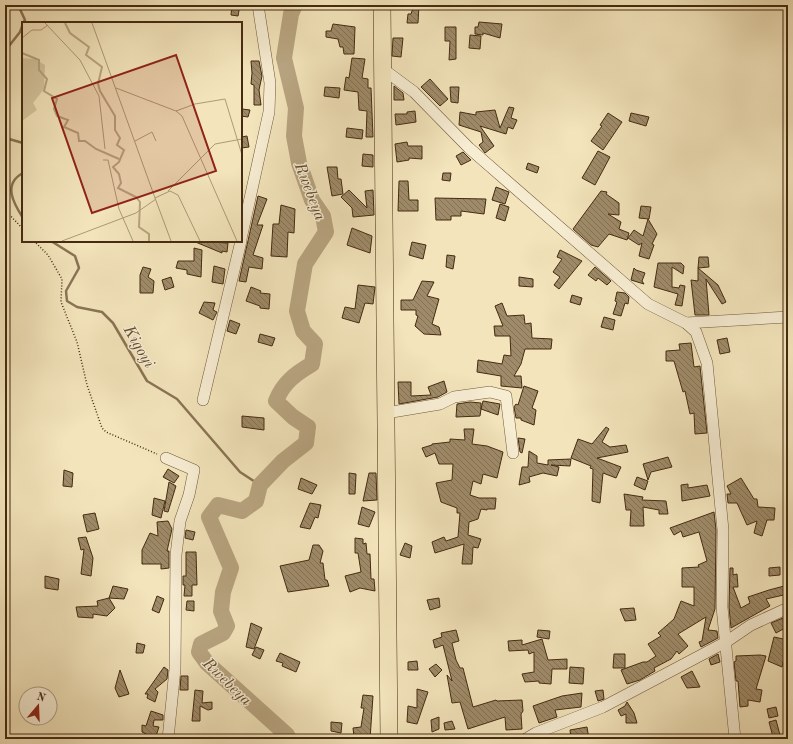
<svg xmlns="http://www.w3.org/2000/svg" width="793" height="744" font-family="'Old Standard TT',serif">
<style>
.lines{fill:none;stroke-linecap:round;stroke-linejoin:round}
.stream{stroke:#8a7454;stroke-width:2.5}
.river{stroke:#b8a581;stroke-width:16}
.building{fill:url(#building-back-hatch);stroke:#442b11}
.street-casing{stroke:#70593c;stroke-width:12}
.primary-casing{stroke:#442b11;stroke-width:18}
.path{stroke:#442b11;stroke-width:1.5;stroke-dasharray:1 2;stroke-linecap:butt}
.street{stroke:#f7edd3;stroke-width:11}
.primary{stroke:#f3e4bb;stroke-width:17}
.labels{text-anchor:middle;stroke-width:3;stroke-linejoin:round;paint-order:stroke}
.water-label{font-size:16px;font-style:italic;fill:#614a2d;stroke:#f7edd3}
.inset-river{fill:none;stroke:#b8a581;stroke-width:2}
.inset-road{fill:none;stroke:#ad9a77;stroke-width:1}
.view{fill:#8f2418;fill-opacity:0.15;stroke:#8f2418;stroke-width:2}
.inset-edge{fill:none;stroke:#442b11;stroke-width:2}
</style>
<defs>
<pattern id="building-back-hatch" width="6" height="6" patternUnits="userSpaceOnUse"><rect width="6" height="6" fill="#9f8b69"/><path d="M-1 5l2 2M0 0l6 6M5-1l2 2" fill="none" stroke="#837255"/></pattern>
</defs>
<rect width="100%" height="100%" fill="#f3e4bb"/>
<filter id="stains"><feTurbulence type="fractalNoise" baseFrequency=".005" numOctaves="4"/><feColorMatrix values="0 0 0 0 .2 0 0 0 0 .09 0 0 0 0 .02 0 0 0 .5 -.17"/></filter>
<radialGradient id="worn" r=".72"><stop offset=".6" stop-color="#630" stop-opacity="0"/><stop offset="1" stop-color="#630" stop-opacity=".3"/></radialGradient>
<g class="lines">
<g class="stream">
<path d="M14,5l5,2 6,13 -2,3"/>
<path d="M5,51l15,-19 3,-8"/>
<path d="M5,135l4,4 14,4"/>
<path d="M23,173c-21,11 -9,31 0,45"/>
<path d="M51,241l24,15 4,12 -13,23 1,10 10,6 25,5 11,11 34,58 30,18 63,73 20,13"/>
</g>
<path class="river" d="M289,739l-2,-4 -80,-72 -8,-11 2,-8 22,-11 4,-7 -6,-15 2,-19 8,-24 -22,-51 9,-12 24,6 14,-10 4,-16 23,-24 23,-18 2,-16 -15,-10 -17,-16c7,-18 19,-27 36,-37l3,-20 -12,-13 -6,-20 8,-47 21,-32 -3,-16 -11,-16 -13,-37 -5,-27 2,-28 -12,-50 7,-44 4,-9"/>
</g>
<g class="building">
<path d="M232,5h8l-2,11 -7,-1z"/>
<path d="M414,5h5l-1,18h-11l1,-9h3z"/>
<path d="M479,22l23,2 -2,14 -17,-5v2l-8,-1v-7h3z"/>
<path d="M333,24l22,3 -1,27h-10l-1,-7h-3l-2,-8 -12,-2v-6h5z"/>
<path d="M445,27h11v32l-7,1 1,-19h-5z"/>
<path d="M470,35l11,1 -1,13 -11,-1z"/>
<path d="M393,38h10l-2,19 -9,-1z"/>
<path d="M352,58l13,1 -3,19 6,1v9h3l2,49h-7l1,-26 -8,-1 -1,-18 -14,-2 2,-13 3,1z"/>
<path d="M251,61h8l3,15 -3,14 2,15h-7v-20l-3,-1 1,-11z"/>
<path d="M430,79l18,20 -8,7 -19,-19z"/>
<path d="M394,86l9,7 1,7h-10z"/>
<path d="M325,87l15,1 -1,10 -15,-2z"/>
<path d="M450,87h9l-1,16 -7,-1z"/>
<path d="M509,107l5,1 -3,10 6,2 -4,9 -5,-2 -2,7 -26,-8 14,20 -9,7 -6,-8 4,-3 -2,-10 -22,-7 1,-13 16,3v-3l19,-2 5,18z"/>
<path d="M242,109l8,1 -2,7 -7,-1z"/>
<path d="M415,111l1,11 -20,3 -1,-11h12v-2z"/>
<path d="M608,113l14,9 -19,28 -12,-9 11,-15 -2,-1z"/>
<path d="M631,113l18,4 -3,9 -17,-5z"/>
<path d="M347,128l16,2 -1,9 -16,-2z"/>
<path d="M247,136l2,11 -8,1v-11z"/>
<path d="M407,142l1,4h14v13l-13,-1v2l-12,2 -2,-18z"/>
<path d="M598,151l12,6 -15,28 -13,-7z"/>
<path d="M463,152l8,8 -10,5 -5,-9z"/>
<path d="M363,154l10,1v12l-11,-1z"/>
<path d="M528,163l11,4 -2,6 -11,-4z"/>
<path d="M327,167h10l1,12h3l2,15 -11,2z"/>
<path d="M443,173h8l-1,8 -8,-1z"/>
<path d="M399,181h9l1,19h9v11h-20z"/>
<path d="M496,187l13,5 -4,12 -13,-4z"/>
<path d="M349,190l18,18 -2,-17 8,-1 1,25 -21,2 -1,-9 -11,-11z"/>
<path d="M601,191l6,1 -1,2 13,9v12l-11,-1 13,8 -2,7 10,4 -2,7 -18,-6 -11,13 -7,-2 -18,-16z"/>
<path d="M258,196l9,3 -10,26h6l-10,30 10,3 -1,11 -13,-2 -3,15 -7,-1z"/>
<path d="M435,198l51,1 -2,15 -23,-3v5h-10v4h-15z"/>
<path d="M500,204l9,3 -4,14 -9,-3z"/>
<path d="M281,205l14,4 -1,24 -6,-1 -1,25 -16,-1 2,-32h6z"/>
<path d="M641,206l10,1 -2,12 -10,-1z"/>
<path d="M648,219l9,15 -5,10 2,1 -5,14 -10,-3 3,-13 -3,2 -11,-7 6,-8 9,6z"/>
<path d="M352,228l20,8 -2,17 -23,-8z"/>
<path d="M193,241l35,2 -1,9 -5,-1v2z"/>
<path d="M412,242l14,3 -3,14 -14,-4z"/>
<path d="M194,248l8,2 -1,27 -14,-3v-4l-11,-2 2,-7h16z"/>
<path d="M560,250l22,11 -23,28 -5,-4 6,-8 -7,-5 9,-13 -5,-2z"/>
<path d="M447,255l8,1 -2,13 -7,-2z"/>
<path d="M699,257h9l1,10 -11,1z"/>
<path d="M658,263h23l3,3 -1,8 -11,-7v20l7,1 1,-3 5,1 -3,20 -7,-1 3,-11 -24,-7z"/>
<path d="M214,266l11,3 -2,15 -11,-2z"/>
<path d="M143,267l8,2 -3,8 6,4 -1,12h-13v-18z"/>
<path d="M595,267l16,14 -4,4 -9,-7 -2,3 -8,-6z"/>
<path d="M634,268l2,2 9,3 -3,8 2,3 -13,-4z"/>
<path d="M698,268l20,17 8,17 -4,2 -16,-25 3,36h-14l-4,-35 7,1z"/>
<path d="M171,277l3,10 -9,3 -3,-10z"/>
<path d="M519,277l14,2v8l-14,-1z"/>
<path d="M422,281l12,1 -7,14 12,3 -7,25 7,3 2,8 -17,-1 -9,-8 3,-10 -2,-1v-5h-15v-10h12z"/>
<path d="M358,285l17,2 -2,17 -8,-1 -6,20 -17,-5 3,-11 10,2z"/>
<path d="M251,287l10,4 -1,2 10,1 -1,15 -9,-1v-2l-14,-5z"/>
<path d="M617,292l8,1 4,4 -1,7 -3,-1 -4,13 -8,-2 4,-12 -2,-1z"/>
<path d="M572,295l10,3 -2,7 -10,-3z"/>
<path d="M204,302l11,1 -2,7 4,2 -4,8 -14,-7z"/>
<path d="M502,303l5,13 17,-1 1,9 6,-1 1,15 20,1 -1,10h-26l-4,15 -7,12h7l1,12 -21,-2v-10l-24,-4 1,-12 24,4 2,-9 7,1 -1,-20h-15l-1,-10h9l-8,-20z"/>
<path d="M604,317l11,3 -2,10 -12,-3z"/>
<path d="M230,320l10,4 -4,10 -9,-3z"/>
<path d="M260,334l15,4 -3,8 -14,-4z"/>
<path d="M727,338l3,14 -10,2 -3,-14z"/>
<path d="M691,343l3,24 6,-1 7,67 -12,1 -1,-21 -4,1 -5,-23 -2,1 -9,-31h-8v-10l14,-1 -1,-6z"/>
<path d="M444,381l3,11 -9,5 -39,7 -1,-22h13v14l20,-1 -3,-8z"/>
<path d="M524,386l14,5 -6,17 4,2 -2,15 -13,-5v-2h-5l-2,-11 2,-3 2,1z"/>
<path d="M483,401l17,3 -2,11 -17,-6 -1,7 -24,1 1,-13 13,-2 11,1v6z"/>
<path d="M242,416l22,2v12l-22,-3z"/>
<path d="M606,427l3,2 -7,13 8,5 16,-2 2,7 -31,6 24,9 -5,11 -13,-5 -3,30 -8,-2 1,-32 -3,-1 1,-2 -20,-8 7,-19 14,5z"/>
<path d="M464,429h10l-2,15 15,2 16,6 -6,26 -14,-4 -2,10 -8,-3 -3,14 9,3h17l-1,11h-8v1l-6,-1 -3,10 -9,3 -1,13 13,4 -3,9 -5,-1 -1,17h-10l2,-20 -29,9 -3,-11 12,-5 2,4 12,-4 2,-24h-3v-5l-16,-6 -5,-19 16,-3 1,-16h-14l-4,-11 -9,4 -4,-9 10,-3v-1l18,-2v-3l15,1z"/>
<path d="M518,438l7,1 -3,14 -2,-1z"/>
<path d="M529,451l8,5v7l11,2v-5l23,-1 -1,7 -19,-1 8,2 -2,9 -14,-3 -14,4 1,5 -11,3 3,-18h6z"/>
<path d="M668,457l4,10 -21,5 -3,8 -5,-16z"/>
<path d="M168,469l11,7 -5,7 -11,-6z"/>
<path d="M64,470l9,3 -1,14 -9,-1z"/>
<path d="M349,473l7,1 -1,20h-6z"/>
<path d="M369,473h7l1,27 -14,1z"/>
<path d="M637,477l11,4 -3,9 -11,-5z"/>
<path d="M301,478l16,7 -5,9 -14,-5z"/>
<path d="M741,478l13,21h3l1,8 17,1 -1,12h-7l-5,16 -8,-3 3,-12 -10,4 -10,-22h-9l-1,-9h4l-4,-8z"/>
<path d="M169,482l7,4 -8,26 -4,-1z"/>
<path d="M688,484v4l19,-3 3,11 -28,5 -1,-16z"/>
<path d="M624,494l19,3 -1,3 24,1 2,13h-9v-4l-16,-3 1,19h-14l1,-16h-5z"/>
<path d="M154,498l11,3 -4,17 -9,-3z"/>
<path d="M310,503l11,2 -3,13 -3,-1 -5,12 -10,-2z"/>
<path d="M362,507l13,5 -6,15 -11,-3z"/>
<path d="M714,512l2,18 -1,79 -7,21 9,1 1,7 -17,9 -2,-5 3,-1 4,-24 -28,17 10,12 -9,8 -2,-3 -6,8 -17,9 1,3 -15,9 -13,4 -6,-14 22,-8h4l9,-6 -8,-12 13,-8 -3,-3 16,-14 7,-18 13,5v-19h-12v-19l17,-1 -1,-2 9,-4 -8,-29 -16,5 -2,-6 -7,4 -4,-7z"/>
<path d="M95,513l4,16 -12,3 -4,-17z"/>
<path d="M168,521l4,8 -5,22h2v17l-8,1v-5h-19v-14l8,-17 8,3 -1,-14z"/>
<path d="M186,530l9,2 -2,8 -8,-2z"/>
<path d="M86,537l7,21 -2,18 -10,-2 3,-25 -3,1 -3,-12z"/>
<path d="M355,538l8,1v5l3,-1 1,11h3l1,25h3l1,12 -15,-3 -10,4 -5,-16 16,-4 -3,-19h-3z"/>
<path d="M405,543l7,3 -2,12 -10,-3z"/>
<path d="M313,545h6l4,6 -3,12h3l2,17h2l2,6 -41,6 -8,-26 29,-6z"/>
<path d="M186,552h10l1,33h-5v11h-8l1,-11h-2v-9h3z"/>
<path d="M780,567v8l-11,1v-8z"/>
<path d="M730,568h3v7l4,-1 1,13h-5l8,21 9,-5 -2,-6 21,-7 19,-5v9l-22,5 4,7 -39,22 -2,-21z"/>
<path d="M45,576l14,3 -1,11 -13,-2z"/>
<path d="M113,586l15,3 -4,10 -15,-1z"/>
<path d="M157,596l7,3 -5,14 -7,-3z"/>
<path d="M109,598l6,10 -8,8 -14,-2v4l-15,-1 -2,-10 22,-1 -1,-5z"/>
<path d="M439,598l1,9 -10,3 -3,-10z"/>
<path d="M187,601h7v10l-8,-1z"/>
<path d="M634,608l2,12 -11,1 -5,-12z"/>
<path d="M783,618l4,9 -11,6 -5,-10z"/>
<path d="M251,623l11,5 -8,21 -8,-2z"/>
<path d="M456,630l3,11 -7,2 4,17 4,8h3l10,39 23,-7 1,1 25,-1 1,11 -2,3 1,15 -16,1 -1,-13 -37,12 -8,-27 -8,1 -5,-28 5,6 -9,-36 -8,3 -2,-8 9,-3 -1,-4z"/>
<path d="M538,630l12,1 -1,8 -12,-2z"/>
<path d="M774,637l14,3 -6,27 -14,-6z"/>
<path d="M542,639l6,21 19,-1v10h-15l-1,15 -12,-1v-2l-14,1 -3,-8 12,-2v-20l-5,2 -1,-4 -19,1 -1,-10 14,-1v5z"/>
<path d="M137,643l8,2 -2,8h-7z"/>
<path d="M256,647l8,3 -4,9 -8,-4z"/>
<path d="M280,653l20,9 -4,10 -14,-6 1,-3 -7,-2z"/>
<path d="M614,654h11v14h-12z"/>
<path d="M718,654l2,8 -9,3 -2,-6z"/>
<path d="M760,655l6,1 -10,33 6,1 -2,12 -12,-2v6l-8,1 -2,-26h-2l-2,-19 2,-1v-5z"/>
<path d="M417,661l1,9h-10v-8z"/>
<path d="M436,664l6,6 -7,7 -6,-8z"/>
<path d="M164,667l4,3 -1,9 -12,10 3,3 -3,10 -8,-4 1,-4h-3z"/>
<path d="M570,667l14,1 -1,16 -14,-1z"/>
<path d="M120,670l9,24 -10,3 -4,-9z"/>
<path d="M692,671l8,16 -13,1 -6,-11z"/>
<path d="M181,676h7v14h-8z"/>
<path d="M417,689l11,3 -11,32 -10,-2 1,-16 9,2z"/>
<path d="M195,690l8,1 -1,12 10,-1v7l-4,1 -8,-4v15h-8z"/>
<path d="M603,690l1,9 -6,2 -3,-10z"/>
<path d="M582,693l-1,14 -26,3 2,7 -18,6 -6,-17 29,-10z"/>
<path d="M363,695l10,1 -3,43 -16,-2 -1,-9 8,-1 3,-19h-3z"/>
<path d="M627,702l7,11 3,10h-11v-9l-5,2 -3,-6 7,-4z"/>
<path d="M776,707l2,9 -9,2 -2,-9z"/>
<path d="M151,711l12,4v5h-9l-1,6 6,1 -4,12h-8l1,-4 -6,-3v-7l4,1z"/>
<path d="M439,717v12l-7,3 -1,-12z"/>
<path d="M776,720l4,15 -7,2 -4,-15z"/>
<path d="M452,721l3,8 -10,1 -1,-7z"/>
<path d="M331,722l11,1 -1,10 -10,-2z"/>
<path d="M587,727l2,12h-18l-1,-9z"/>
</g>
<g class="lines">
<g class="street-casing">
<g id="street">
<path d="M383,69l31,23 55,56 179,156 38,19 10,9 11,31 16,167 -1,77 13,132"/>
<path d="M241,239l28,-127 1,-29 -12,-78"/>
<path d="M686,323l102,-6"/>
<path d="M203,400l38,-159"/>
<path d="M386,413l54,-9 14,-7 36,-5 16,4 7,57"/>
<path d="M166,458l28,12 -5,25 -9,26 -4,34 -1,114 -7,70"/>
<path d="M526,739l10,-6 67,-26 123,-65 25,-17 37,-17"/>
</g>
</g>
<g class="primary-casing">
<path id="primary" d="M382,5l7,734"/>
</g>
<g class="path">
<path d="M5,210l18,19"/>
<path d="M34,241l14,14 14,24 -1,23 16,40 10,43 15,43 4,4 51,22"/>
</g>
<use href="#street" class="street"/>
<use href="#primary" class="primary"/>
</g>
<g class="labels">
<g class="water-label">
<text transform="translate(311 191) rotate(69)" y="6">Rwebeya</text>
<text transform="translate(140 346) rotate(60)" y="6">Kigoyi</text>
<text transform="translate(228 681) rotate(44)" y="6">Rwebeya</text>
</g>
</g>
<g transform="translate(22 22)">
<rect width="220" height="220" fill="#f3e4bb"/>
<path d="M0,36l13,1 10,6 -1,24 -11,14 4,7 -15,11z" fill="#d5c59e"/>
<path class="inset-river" d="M43,1l5,10 19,14 -3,8 16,12 -4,17 2,7 15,25v14l5,8 -3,7 7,5 -5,12 -6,5 6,7 2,9 -3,5 18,9 4,5 -1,25 10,7v7M0,31l17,7v10l8,9 -3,12 13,8 -3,10 3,7 11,4 -4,7 14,6 1,8h6l11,8 23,10"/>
<path class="inset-road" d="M23,1l35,37 19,36 6,53M70,1l63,175 15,-7 8,4 22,46M0,16l10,-8h9l7,-5M94,66l60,23 6,5 55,125M154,89l19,-7 30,-5 17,56M113,119l17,-9 4,9M81,138h5l11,49 14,32M146,169l47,-47 27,-5M133,176l16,43M40,219l74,-28 20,-14"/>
<path class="view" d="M154,33l40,116 -124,42 -40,-115z"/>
<rect width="220" height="220" class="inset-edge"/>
</g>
<rect width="793" height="744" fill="none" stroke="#f3e4bb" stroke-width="20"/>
<rect x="6" y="6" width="781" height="732" fill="none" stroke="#442b11" stroke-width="2"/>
<rect x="10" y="10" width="773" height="724" fill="none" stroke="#442b11"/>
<g transform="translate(38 706) rotate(19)"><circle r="19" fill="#f7edd3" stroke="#af9f85"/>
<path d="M0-3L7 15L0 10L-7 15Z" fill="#8f2418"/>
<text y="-6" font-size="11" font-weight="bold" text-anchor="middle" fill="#442b11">N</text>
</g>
<rect width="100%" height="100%" filter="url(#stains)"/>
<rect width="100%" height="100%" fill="url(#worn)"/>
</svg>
